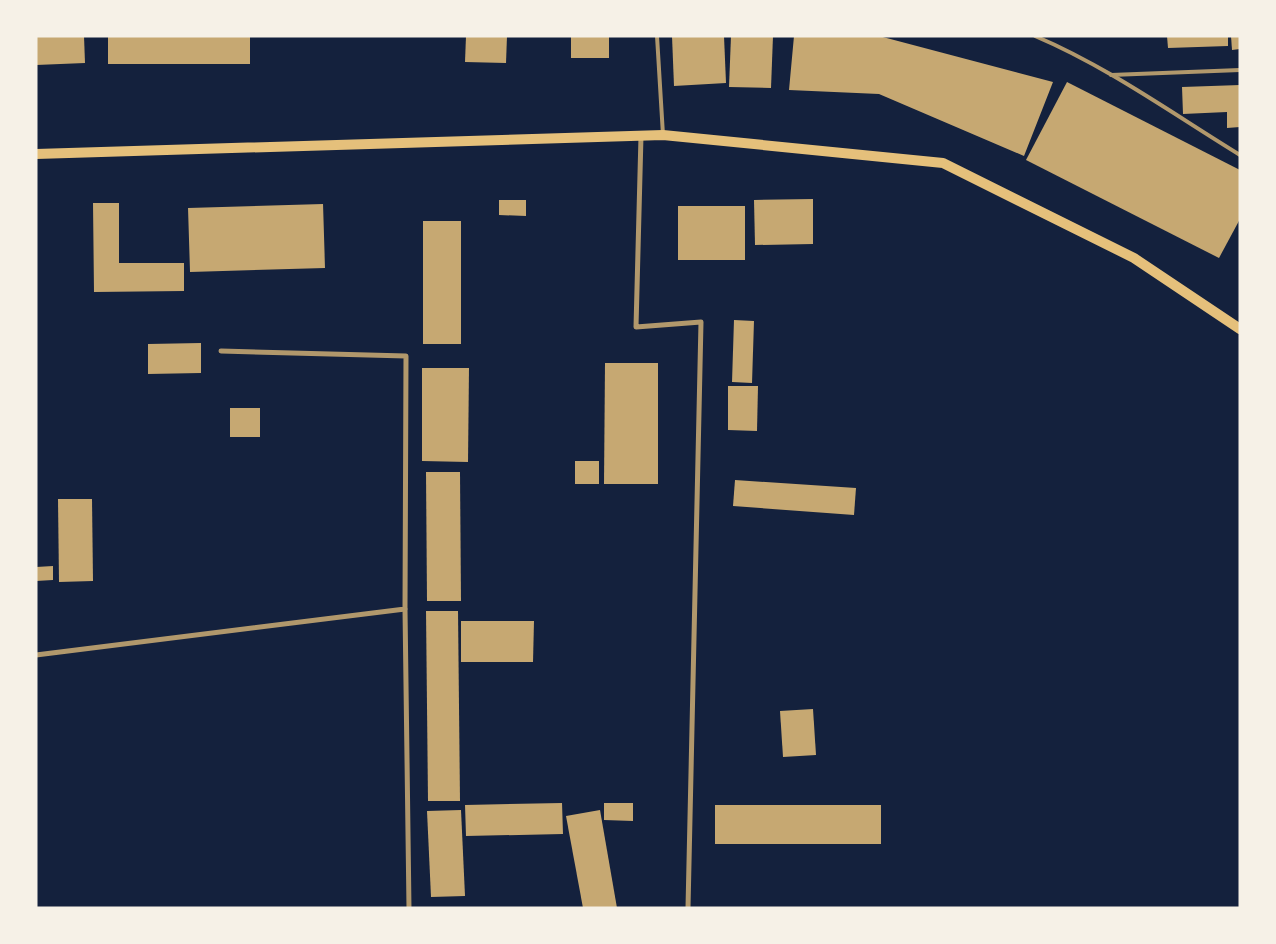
<svg xmlns="http://www.w3.org/2000/svg" width="1276" height="944" font-family="'DejaVu Sans',sans-serif">
<style>
.building{fill:#c6a872}
.lines{fill:none;stroke-linecap:round;stroke-linejoin:round}
.service{stroke:#b1986c;stroke-width:4}
.minor{stroke:#b1986c;stroke-width:5}
.secondary{stroke:#e5c07b;stroke-width:10}
</style>
<rect width="100%" height="100%" fill="#14213d"/>
<g class="building">
<path d="M36,36h48l1,27 -49,2z"/>
<rect x="108" y="36" width="142" height="28"/>
<path d="M466,36h41l-1,27 -41,-1z"/>
<rect x="571" y="36" width="38" height="22"/>
<path d="M672,36h52l2,47 -52,3z"/>
<path d="M731,36h42l-2,52 -42,-1z"/>
<path d="M794,36h85l174,46 -29,74 -145,-62 -90,-4z"/>
<path d="M1167,36h61v10l-60,2z"/>
<path d="M1231,36h9v13l-8,1z"/>
<path d="M1067,82l173,88v49l-21,39 -193,-98z"/>
<path d="M1240,85v42l-13,1v-16l-44,2 -1,-27z"/>
<path d="M813,199v45l-58,1 -1,-45z"/>
<path d="M499,200h27v16l-27,-1z"/>
<path d="M93,203h26v60h65v28l-90,1z"/>
<path d="M323,204l2,64 -135,4 -2,-64z"/>
<rect x="678" y="206" width="67" height="54"/>
<rect x="423" y="221" width="38" height="123"/>
<path d="M734,320l20,1 -2,62 -20,-1z"/>
<path d="M201,343v30l-53,1v-30z"/>
<path d="M605,363h53v121h-54z"/>
<path d="M422,368h47l-1,94 -46,-1z"/>
<path d="M728,386h30l-1,45 -29,-1z"/>
<rect x="230" y="408" width="30" height="29"/>
<rect x="575" y="461" width="24" height="23"/>
<path d="M426,472h34l1,129h-34z"/>
<path d="M735,480l121,8 -2,27 -121,-9z"/>
<path d="M58,499h34l1,82 -34,1z"/>
<path d="M53,566v14l-17,1v-14z"/>
<path d="M426,611h32l2,190h-32z"/>
<path d="M461,621h73l-1,41h-72z"/>
<path d="M813,709l3,46 -33,2 -3,-46z"/>
<path d="M562,803l1,31 -97,2 -1,-31z"/>
<path d="M604,803h29v18l-29,-1z"/>
<rect x="715" y="805" width="166" height="39"/>
<path d="M461,810l4,86 -34,1 -4,-86z"/>
<path d="M600,810l17,98h-34l-17,-92z"/>
</g>
<g class="lines">
<g class="service">
<path d="M657,36l6,99"/>
<path d="M1035,36c73,31 138,78 205,119"/>
<path d="M1111,75l129,-5"/>
</g>
<g class="minor">
<path d="M641,136l-5,191 65,-5 -13,586"/>
<path d="M405,609l4,299"/>
<path d="M36,655l369,-46 1,-253 -185,-5"/>
</g>
<path class="secondary" d="M36,154l627,-19 280,28 191,95 106,71"/>
</g>
<rect width="1276" height="944" fill="none" stroke="#f6f1e7" stroke-width="75"/>
</svg>
